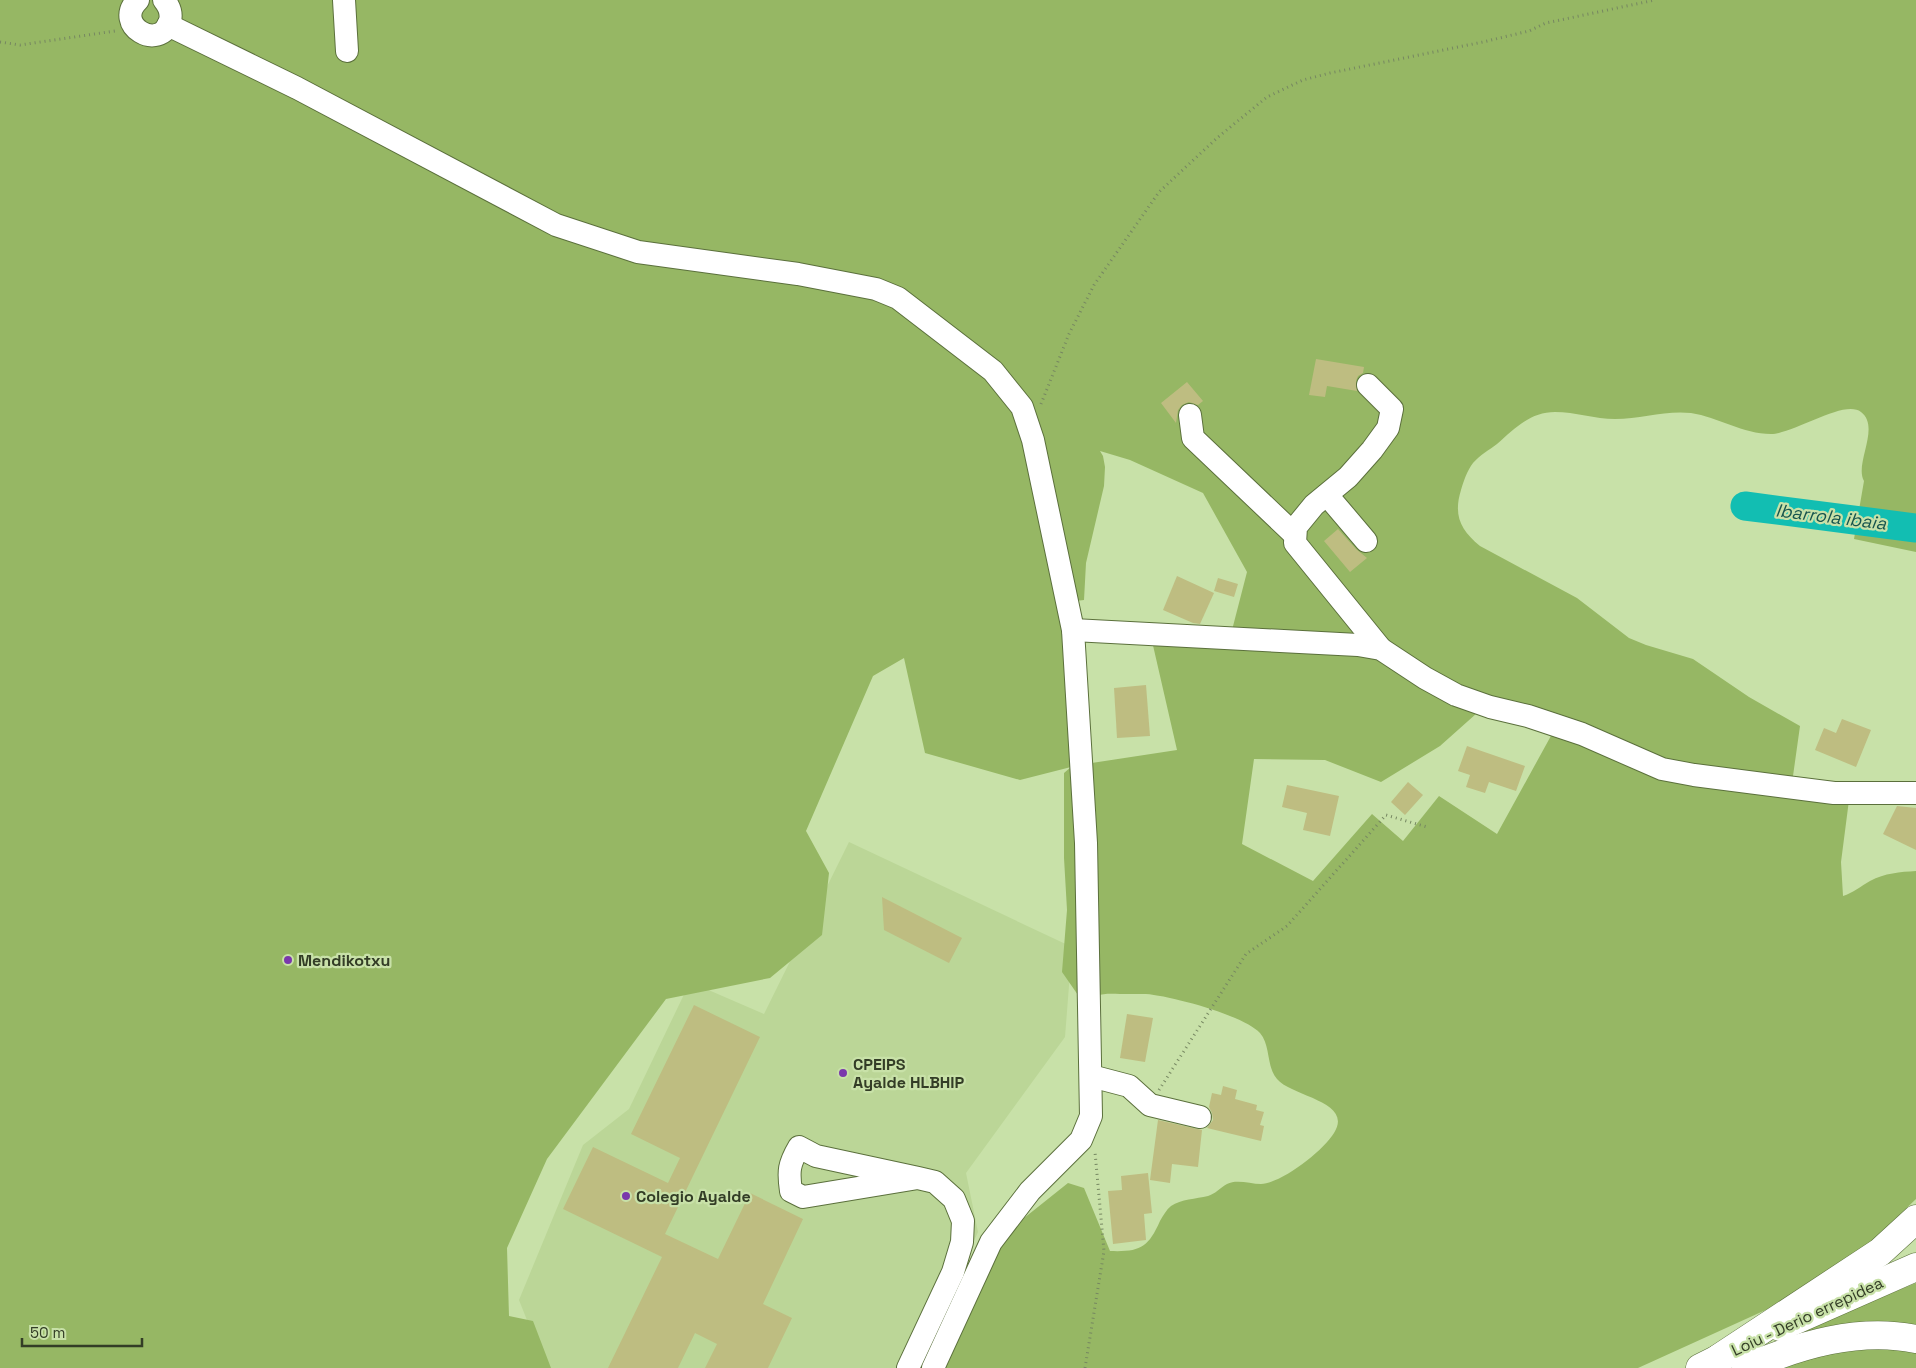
<svg xmlns="http://www.w3.org/2000/svg" width="1916" height="1368" font-family="'Space Grotesk',sans-serif">
<style>
.built{fill:#bbd697}
.green{fill:#96b764;fill-rule:evenodd}
.lines{fill:none;stroke-linecap:round;stroke-linejoin:round}
.river{stroke:#12beb2;stroke-width:29}
.building{fill:#bebd81}
.minor-casing{stroke:#5b703c;stroke-width:24}
.major-casing{stroke:#5b703c;stroke-width:29}
.highway-casing{stroke:#5b703c;stroke-width:29}
.path{stroke:#768761;stroke-width:3;stroke-dasharray:1 4;stroke-linecap:butt}
.minor{stroke:#fff;stroke-width:22}
.major{stroke:#fff;stroke-width:28}
.highway{stroke:#fff;stroke-width:28}
.poi-dot{fill:#7a38ac;stroke:#c8e1a8;stroke-width:2}
.labels{text-anchor:middle;stroke-width:4.5;stroke-linejoin:round;paint-order:stroke}
.poi-label{font-size:16px;font-weight:bold;fill:#333d26;stroke:#c8e1a8;text-anchor:start}
.street-label{font-size:16px;fill:#333d26;stroke:#c8e1a8}
.water-label{font-size:18px;font-style:italic;fill:#16544e;stroke:#c8e1a8}
</style>
<rect width="100%" height="100%" fill="#c8e1a8"/>
<path class="built" d="M849,842l223,105 -7,90 -99,136 12,59 -62,136h-370l-27,-68 64,-155 46,-36 61,-127 74,32z"/>
<g class="green">
<path d="M0,0h1916v552l-62,-13 10,-58c-10,-17 17,-54 -3,-69 -17,-13 -67,22 -90,22 -28,0 -53,-17 -80,-21 -25,-3 -50,6 -76,6 -20,0 -40,-7 -60,-7 -25,0 -41,17 -58,32 -8,6 -17,11 -24,19 -6,8 -9,17 -12,27 -8,26 0,40 19,56l97,52 52,40 17,7 47,14 56,38 51,29 -7,50 43,6 13,18 -8,62 2,34c10,-3 18,-10 27,-15 15,-8 30,-9 46,-10v328l-46,44 -67,50 -165,75h-719l46,-103 103,-82 16,5 26,63c30,1 38,-3 50,-30 3,-5 6,-11 11,-15 10,-7 25,-7 37,-10 7,-2 12,-8 19,-12 10,-5 23,0 34,0 21,-1 62,-33 73,-51 20,-32 -42,-36 -57,-54 -11,-13 -6,-33 -17,-46 -17,-18 -89,-37 -114,-39 -9,0 -18,0 -26,0 -7,0 -16,-1 -23,2 -4,3 -7,8 -10,12l-25,-36 5,-62 -3,-52v-85l7,-6 -51,13 -95,-27 -21,-95 -31,18 -67,155 23,42 -7,62 -52,43 -104,21 -119,160 -40,89 2,68 24,5 18,47h-551zM1100,451l30,9 73,33 44,79 -16,62 -79,7 25,109 -105,16 -5,-164 17,-2 2,-37 18,-77 1,-19 -2,-11zM1486,705l66,29 -55,100 -58,-38 -36,45 -31,-27 -59,67 -71,-37 12,-85 71,1 56,22 59,-36z"/>
<path d="M1916,1283v47l-156,24 59,-31z"/>
<path d="M1834,1347l82,1v20h-138z"/>
</g>
<g class="lines">
<path class="river" d="M1745,506l171,22"/>
</g>
<g class="building">
<path d="M1316,359l48,8 -1,6 -5,3 -2,5 1,10 -30,-5 -2,11 -16,-2z"/>
<path d="M1187,382l16,19 -5,4 -9,-3 -7,3 -4,5 -2,13 -15,-20z"/>
<path d="M1338,529l18,20 11,9 -17,14 -26,-31z"/>
<path d="M1177,576l37,17 -14,31 -7,-1 -30,-13z"/>
<path d="M1218,578l20,6 -4,13 -20,-6z"/>
<path d="M1146,685l4,51 -33,2 -3,-50z"/>
<path d="M1842,719l29,11 -15,37 -41,-17 9,-22 12,5z"/>
<path d="M1467,746l58,20 -9,25 -27,-9 -4,11 -19,-6 4,-12 -12,-4z"/>
<path d="M1408,782l15,13 -18,20 -14,-13z"/>
<path d="M1287,785l52,11 -9,40 -27,-6 4,-17 -25,-6z"/>
<path d="M1897,806l19,2v42l-33,-16z"/>
<path d="M882,897l80,41 -13,25 -65,-33z"/>
<path d="M694,1005l66,32 -95,197 53,25 32,-66 53,26 -40,85 29,14 -24,50h-63l12,-24 -22,-11 -17,35h-70l54,-111 -99,-48 30,-62 75,36 12,-25 -49,-24z"/>
<path d="M1127,1014l26,4 -8,44 -25,-4z"/>
<path d="M1223,1086l14,4 -2,9 22,6 -1,5 8,2 -4,13 4,1 -3,15 -54,-13 6,-8 -1,-7 -3,-6 3,-14 9,2z"/>
<path d="M1158,1120l44,10 -4,37 -26,-3 -2,19 -20,-3z"/>
<path d="M1148,1173l4,40 -8,1 2,26 -33,4 -5,-53 14,-1 -1,-14z"/>
</g>
<g class="lines">
<g class="minor-casing">
<g id="minor">
<path d="M138,0c-26,25 22,53 32,21 2,-8 -1,-15 -6,-21"/>
<path d="M344,0l3,51"/>
<path d="M168,25l129,63 259,137 82,27 160,22 78,15 22,9 95,73 29,36 11,33 40,190 13,213 5,273 -10,24 -51,51 -39,51 -58,126"/>
<path d="M1368,385l24,24 -4,19 -16,22 -24,27 -34,28 -18,22 -1,16 86,106"/>
<path d="M1190,415l3,23 102,97"/>
<path d="M1327,495l39,46"/>
<path d="M1073,630l285,15 23,4 44,29 31,17 34,12 38,9 54,18 80,35 32,6 140,18h82"/>
<path d="M1091,1076l38,10 21,19 50,12"/>
<path d="M908,1368l45,-96 9,-30 1,-21 -9,-22 -19,-17 -17,-4 -102,-22 -17,-9c-10,17 -11,24 -8,44l12,6 115,-19"/>
</g>
</g>
<g class="major-casing">
<g id="major">
<path d="M1780,1327l136,-60"/>
<path d="M1700,1368l40,-20"/>
</g>
</g>
<g class="highway-casing">
<g id="highway">
<path d="M1719,1358l161,-106 36,-33"/>
<path d="M1746,1368c53,-23 113,-41 170,-29"/>
</g>
</g>
<g class="path">
<path d="M0,42l20,3 95,-14"/>
<path d="M1041,404l28,-70 25,-49 65,-93 58,-54 50,-41 36,-17 27,-7 153,-31 46,-11 17,-8 109,-23"/>
<path d="M1159,1090l87,-136 41,-28 99,-111 41,12"/>
<path d="M1085,1368l19,-117 -9,-99"/>
</g>
<use href="#minor" class="minor"/>
<use href="#major" class="major"/>
<use href="#highway" class="highway"/>
</g>
<g class="poi-dot">
<circle cx="288" cy="960" r="5"/>
<circle cx="843" cy="1073" r="5"/>
<circle cx="626" cy="1196" r="5"/>
</g>
<g class="labels">
<g class="poi-label">
<text x="298" y="966">Mendikotxu</text>
<text x="853" y="1070">CPEIPS<tspan x="853" dy="18">Ayalde HLBHIP</tspan></text>
<text x="636" y="1202">Colegio Ayalde</text>
</g>
<g class="street-label">
<text transform="translate(1807 1316) rotate(-25)" y="6">Loiu - Derio errepidea</text>
</g>
<g class="water-label">
<text transform="translate(1831 517) rotate(7)" y="6">Ibarrola ibaia</text>
</g>
</g>
<path d="M22 1338v8h120v-8" fill="none" stroke="#333d26" stroke-width="2.5"/>
<text x="30" y="1338" font-size="15" fill="#333d26" stroke="#c8e1a8" stroke-width="4" paint-order="stroke">50 m</text>
</svg>
